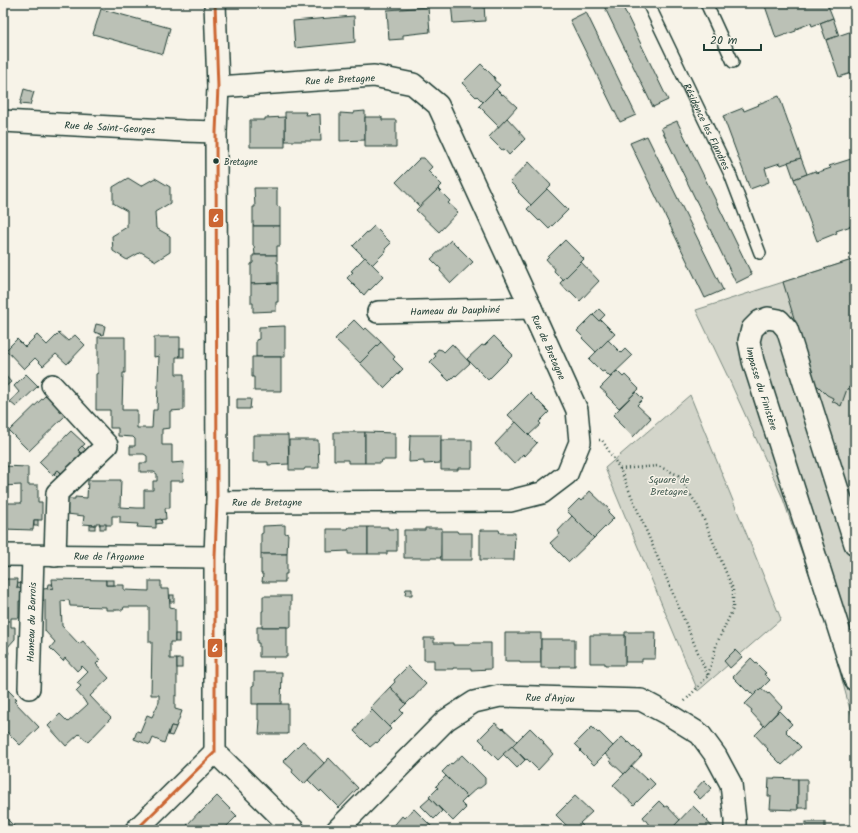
<svg xmlns="http://www.w3.org/2000/svg" width="858" height="833" font-family="Kalam,sans-serif">
<style>
.green{fill:#d3d5ca;stroke:#79897f}
.building{fill:#bbc1b6;stroke:#1f3d34}
.lines{fill:none;stroke-linecap:round;stroke-linejoin:round}
.lane-casing{stroke:#1f3d34;stroke-width:14}
.street-casing{stroke:#1f3d34;stroke-width:24}
.path{stroke:#1f3d34;stroke-width:2.5;stroke-dasharray:1 3;stroke-linecap:butt}
.lane{stroke:#f7f3e8;stroke-width:11}
.street{stroke:#f7f3e8;stroke-width:21}
.bus-1-casing{stroke:#f7f3e8;stroke-width:6}
.bus-1{stroke:#c63;stroke-width:3}
.bus-dot{fill:#1f3d34;stroke:#f7f3e8;stroke-width:1.5}
.labels{text-anchor:middle;stroke-width:3;stroke-linejoin:round;paint-order:stroke}
.bus-label{font-size:9px;fill:#1f3d34;stroke:#f7f3e8;text-anchor:start}
.street-label{font-size:10px;fill:#1f3d34;stroke:#f7f3e8}
.park-label{font-size:10px;fill:#435b52;stroke:#f7f3e8}
.line-badge{stroke:#f7f3e8;stroke-width:1.5}
.badge-label{font-size:11px;text-anchor:middle;font-weight:bold;fill:#fff}
</style>
<rect width="100%" height="100%" fill="#f7f3e8"/>
<filter id="ink" filterUnits="userSpaceOnUse"><feTurbulence type="fractalNoise" baseFrequency=".025" numOctaves="2"/><feDisplacementMap in="SourceGraphic" scale="8" xChannelSelector="R" yChannelSelector="G"/><feConvolveMatrix kernelMatrix="1 2 1 2 8 2 1 2 1" color-interpolation-filters="sRGB"/></filter>
<g filter="url(#ink)">
<g class="green">
<path d="M855,259v469l-27,-100 -46,-132 -54,-119 -32,-67z"/>
<path d="M690,395l91,224 -83,72 -93,-223z"/>
</g>
<g class="building">
<path d="M451,3h33l1,18 -32,2z"/>
<path d="M606,3h15l47,97 -15,7 -50,-103z"/>
<path d="M764,3h63l6,15 -21,8 -1,-3 -15,6v2l-20,7z"/>
<path d="M428,7l2,25 -27,3v4l-14,1 -2,-30z"/>
<path d="M101,9l69,19 -7,26 -70,-20z"/>
<path d="M586,12l50,103 -16,7 -50,-102z"/>
<path d="M354,16l1,26 -60,6 -2,-27z"/>
<path d="M833,18l6,18 -13,4 -6,-17z"/>
<path d="M855,30v42l-16,5 -13,-37z"/>
<path d="M481,64l14,14 -1,2 6,5 -17,17 -6,-6 -1,1 -14,-14z"/>
<path d="M24,89l10,3 -4,13 -10,-1z"/>
<path d="M496,89l6,6 1,-1 14,13 -18,20 -15,-15h1l-6,-6z"/>
<path d="M779,96l22,62 -20,7 -1,-2 -15,5 4,14 -19,7 -27,-73 20,-8 1,3 15,-6 -1,-1z"/>
<path d="M365,111v29l-25,1v-28l14,1v-2z"/>
<path d="M285,112h21l-1,3 15,-1 1,27h-36z"/>
<path d="M285,117v30h-35v-27h15v-2z"/>
<path d="M365,117h17v3h14v27h-31z"/>
<path d="M507,118l13,14v1l5,6 -16,16 -5,-6 -2,1 -13,-13z"/>
<path d="M677,121l75,154 -16,8 -75,-155z"/>
<path d="M647,136l76,154 -18,8 -75,-155z"/>
<path d="M420,158h4l8,9 -4,4 14,14 -22,22 -24,-25z"/>
<path d="M801,158l6,16 -13,5 -6,-17z"/>
<path d="M851,159l4,11v57l-3,1 -1,-2 -15,5 1,2 -20,8 -23,-62 21,-8 1,2 15,-5 -2,-2z"/>
<path d="M529,162l22,23 -20,20 -13,-13 1,-1 -9,-9z"/>
<path d="M128,178l13,8 14,-8 15,9v16l-15,9 1,16 14,8v16l-14,9 -15,-9 -14,8 -14,-9 -1,-15 15,-9v-16l-14,-8v-16z"/>
<path d="M254,188h23v18l3,1v19h-27v-19h2z"/>
<path d="M438,189l12,12 -2,2 10,9 -19,20 -23,-22z"/>
<path d="M547,189l21,21 -19,19 -9,-9 -1,1 -12,-12z"/>
<path d="M253,226h27v20h-3v9h-22l-1,-9h-1z"/>
<path d="M374,226l17,17 -6,6 1,2 -14,14 -19,-19 14,-14h1z"/>
<path d="M451,240l22,22 -22,21 -11,-12 1,-2 -10,-10z"/>
<path d="M565,240l19,19 -21,21 -9,-9 1,-2 -9,-10z"/>
<path d="M253,255h24v8h1v20l-27,1v-20l2,-1z"/>
<path d="M365,257l19,19 -14,14 -1,-1 -5,6 -17,-17 6,-6 -2,-1z"/>
<path d="M855,259v125l-3,1 -5,4 -6,17 -9,-5 1,-3 -6,-3 -9,-9 -3,1 -32,-105z"/>
<path d="M581,262l18,19 -19,20 -10,-10 -2,1 -8,-9z"/>
<path d="M278,283v19h-2v9l-23,1v-9h-2v-19z"/>
<path d="M599,309l6,6 -6,6 -6,-6z"/>
<path d="M593,315l6,6 2,-1 14,14 -19,18 -14,-14 1,-1 -6,-6z"/>
<path d="M354,320l10,10 2,-2 15,14 -21,21 -25,-24z"/>
<path d="M96,324l9,2 -2,9 -9,-3z"/>
<path d="M285,326v31h-29v-17l3,-1v-12z"/>
<path d="M59,333l9,8 7,-6 10,10 -18,19 -11,-10 -13,12 -8,-8 -11,11 -18,-19 11,-11 8,8 12,-12 10,10z"/>
<path d="M494,336l19,19 -25,25 -21,-21 15,-14 2,1z"/>
<path d="M98,337h27v36h-2l-1,37h15v18h15l1,-18h4l2,-54 -5,1v-20h26v20h-4v17h8v36l-14,1v17l-8,1v16h10v18l12,-1 -1,19h-13v27h-5l1,11 -10,1v8l-19,-1 1,-3 -18,-1v-7h-8v9h-13l1,-2h-4v2l-13,-1 1,-8 -17,-2v-15h8v-2l12,1 1,-18h33l-1,27 17,1h7v-18h9v-9h4v-7l-3,-2h-14v-9h7v-7l-3,-2h-14v-8h5v-7l-2,-2 -15,-1v-8h-8v-18h-14v-36l2,-1z"/>
<path d="M608,340l13,13 4,-4 7,7 -22,21 -6,-6 -2,1 -13,-13z"/>
<path d="M381,342l14,15 -2,2 10,10 -19,19 -24,-25z"/>
<path d="M452,344l18,19 -14,13 -1,-1 -6,6 -19,-19 6,-6 -2,-2 4,-5 4,1 2,2z"/>
<rect x="180" y="348" width="4" height="9"/>
<path d="M252,357h29v34h-27v-14h-2z"/>
<path d="M617,371l6,6 2,-2 14,14 -20,19 -13,-13 1,-1 -7,-6z"/>
<path d="M3,373l8,9 -8,7z"/>
<path d="M26,374l12,12 -22,21 -6,-5 9,-10 -5,-6z"/>
<path d="M855,384v5h-8l5,-4z"/>
<path d="M636,392l7,7 -6,6 14,13 -18,19 -15,-15 1,-1 -6,-6z"/>
<path d="M530,393l19,19 -10,10 2,2 -12,11 -21,-20z"/>
<path d="M46,395l20,20 -37,36 -20,-20z"/>
<path d="M237,399h14l-1,10h-13z"/>
<path d="M516,422l21,21 -12,13 -2,-2 -9,10 -19,-20z"/>
<path d="M71,431l14,13 -7,6 6,7 -19,19 -7,-6 -6,5 -13,-13z"/>
<path d="M334,432h31v31h-17v-3h-14z"/>
<path d="M365,432l30,1v27h-13l-1,3h-16z"/>
<path d="M253,435h35l1,29 -21,1v-3h-15z"/>
<path d="M410,435h31v28l-17,1v-3l-15,1z"/>
<path d="M289,440h29l1,28h-14l-1,2h-15z"/>
<path d="M441,440h31v28h-14v2h-17z"/>
<path d="M82,446l4,4 -5,3 -3,-3z"/>
<path d="M3,466l25,1v18h10v17h4v18h-8l-1,10 -30,-1v-26h18v-18l-18,1z"/>
<path d="M58,470l3,3 -4,4 -3,-3z"/>
<path d="M590,491l20,19 -2,2 6,6 -20,20 -27,-27 12,-12 2,2z"/>
<path d="M572,516l22,22 -25,24 -19,-19 10,-9 -2,-3z"/>
<path d="M161,519l1,4 -6,1v-4z"/>
<rect x="34" y="520" width="4" height="6"/>
<rect x="100" y="524" width="6" height="5"/>
<rect x="90" y="525" width="5" height="4"/>
<path d="M285,525v8l3,1 -1,20h-26v-20l2,-1v-7z"/>
<path d="M349,527h19v27h-20v-3l-21,1v-23h21z"/>
<path d="M368,527h20v2h9v22h-10v3h-19z"/>
<path d="M425,528h17l-1,30h-37v-28h21z"/>
<path d="M480,530h19l1,3h15l-1,27h-34z"/>
<path d="M441,531h16l1,2h14v27h-31z"/>
<path d="M261,554h26v20h-2v8h-23l1,-8h-2z"/>
<path d="M3,579h15l-1,9h5l4,13h-7v17h-8v9h4v12l-9,10 3,4 -6,6z"/>
<path d="M52,579l54,1v5h18v5l25,1v-10h12v8h8l1,18 5,1v34h-5v17h7v37l-2,-1v14l7,2 -6,16 -5,-1 -7,17 -11,-5 -3,7 -16,-6 3,-8 3,1 7,-17 5,2 7,-15v-7h-8l1,-53h-3v-35h-25l-1,3h-17v-3l-36,-1 -1,-6 -8,1 1,25 17,18 4,-3 17,19 -4,4 13,14 -19,18 21,22 -23,24 -9,-8 -13,12 -18,-20 12,-12 8,8 19,-17 -3,-5 -8,-9 5,-5 -4,-3 11,-11 -6,-6 -5,5 -12,-13 -2,3 -13,-13 5,-6 -10,-11v-31l-2,1v-12l10,-1z"/>
<rect x="106" y="580" width="8" height="5"/>
<path d="M18,583l4,1v4h-5z"/>
<path d="M48,584h4l1,4 -6,1z"/>
<path d="M406,589h6v6h-7z"/>
<rect x="170" y="595" width="4" height="7"/>
<path d="M263,596h28v31h-29v-16h1z"/>
<path d="M257,627h30v30h-28v-14h-2z"/>
<path d="M625,632h31l-1,27h-13v3h-17z"/>
<path d="M505,633h36v30h-21v-2h-15z"/>
<rect x="175" y="634" width="4" height="8"/>
<path d="M590,635h35v30h-20v-2h-15z"/>
<path d="M424,638h10v5h19v2h17l1,-2h20v26l-20,1v-2h-18v1h-19v-9h-10z"/>
<path d="M541,639h34v27h-14l-1,2h-19z"/>
<path d="M735,650l7,7 -12,11 -6,-7z"/>
<path d="M751,658l15,15 -2,1 6,6 -16,16 -6,-6 -1,1 -14,-14z"/>
<rect x="177" y="659" width="5" height="9"/>
<path d="M408,666l18,18 -13,14h-1l-6,6 -16,-17 5,-5 -1,-2z"/>
<path d="M254,672h28l-1,32h-29v-18l2,-1z"/>
<path d="M3,686h1l13,13 -3,2 25,26 -19,18 -17,-17z"/>
<path d="M390,687l16,17 -6,6 3,3 -14,14 -19,-19z"/>
<path d="M761,688l7,6 1,-1 13,14 -18,19 -13,-14 1,-2 -7,-6z"/>
<path d="M258,704h30v30h-29l1,-14h-2z"/>
<path d="M372,710l19,19 -14,14 -1,-1 -6,5 -16,-16 5,-6 -1,-1z"/>
<path d="M779,711l13,13 -6,6 1,1 -1,1 15,15 -19,18 -15,-15 1,-1 -13,-14z"/>
<path d="M495,723l7,6 1,-1 14,13 -19,19 -14,-14 1,-1 -6,-6z"/>
<path d="M171,726l5,1 -4,9 -4,-1z"/>
<path d="M592,727l6,6 1,-1 14,14 -19,19 -14,-14 1,-1 -6,-6z"/>
<path d="M530,728l14,14 -1,1 10,11 -15,16 -11,-11 -1,1 -14,-14z"/>
<path d="M622,737l6,6 1,-1 13,13 -18,19 -14,-13 1,-2 -6,-5z"/>
<path d="M303,741l21,22 -20,21 -12,-12 1,-2 -10,-9z"/>
<path d="M512,746l13,14 -8,8 -14,-14z"/>
<path d="M462,755l23,23v6l-5,4h-3l-10,9 -25,-25 9,-9 1,1z"/>
<path d="M329,758l29,30 -19,20 -18,-18 -1,2 -12,-12z"/>
<path d="M632,766l15,14 2,-2 6,6 -21,21 -21,-20z"/>
<path d="M446,776l21,21 -6,6 5,5 -13,13 -24,-24 9,-9 -2,-2z"/>
<path d="M769,778l29,1v31l-28,-1 1,-13h-3z"/>
<rect x="798" y="779" width="9" height="29"/>
<path d="M704,780l8,8 -12,11 -7,-7z"/>
<path d="M217,796l20,20 -14,14h-31l-5,-5 12,-13 1,1z"/>
<path d="M575,796l17,16 -12,11 3,3 -4,4h-8l-15,-15z"/>
<path d="M430,798l12,13 -8,8 -13,-13z"/>
<path d="M659,801l6,6 2,-1 13,14 -10,10h-17l-10,-13z"/>
<path d="M693,806l15,15h-1l6,7 -3,2h-30l-5,-5z"/>
<path d="M414,809l19,19 -2,2h-39l-1,-1 11,-13 2,2z"/>
<path d="M3,815l15,15h-15z"/>
<rect x="806" y="822" width="19" height="8"/>
<path d="M522,825h23l4,5h-27z"/>
<path d="M767,828l27,1v1h-27z"/>
</g>
<g class="lines">
<g class="lane-casing">
<g id="lane">
<path id="s1" d="M648,3l82,171 30,79"/>
<path d="M706,3l27,59"/>
</g>
</g>
<g class="street-casing">
<g id="street">
<path d="M215,3l3,84 -2,45 1,370 -2,55v195l79,78"/>
<path id="s2" d="M3,121l181,10 32,1"/>
<path id="s3" d="M378,312l153,-4"/>
<path d="M52,385l55,60 -50,48 -2,63"/>
<path id="s4" d="M217,502l293,-1 32,-8 25,-19 13,-32 -3,-32 -46,-102 -93,-203 -25,-21 -39,-8 -156,11"/>
<path id="s5" d="M855,544l-68,-215 -8,-9 -11,-2 -8,3 -8,8 -3,12 4,20 102,319"/>
<path id="s6" d="M3,555l212,2"/>
<path id="s7" d="M29,688l4,-132"/>
<path d="M136,830l79,-78"/>
<path id="s8" d="M337,830l109,-110 28,-18 26,-6 141,4 30,16 29,18 16,22 15,28 4,36v10"/>
</g>
</g>
<g class="path">
<path d="M599,440h3l18,29 88,207"/>
<path d="M620,469l38,-3 20,9 21,33 34,81v20l-16,34 -9,33 -24,26"/>
</g>
<use href="#lane" class="lane"/>
<use href="#street" class="street"/>
<g class="bus-1-casing">
<path id="bus-1" d="M136,830l79,-78v-195l2,-55 -1,-370 2,-45 -3,-84"/>
</g>
<use href="#bus-1" class="bus-1"/>
</g>
</g>
<circle class="bus-dot" cx="216" cy="161" r="3.5"/>
<g class="labels">
<g class="bus-label">
<text x="224" y="165">Bretagne</text>
</g>
<g class="street-label">
<text transform="translate(340 79) rotate(-3)" y="4">Rue de Bretagne</text>
<text dy="4" stroke="none"><textPath href="#s2" startOffset="107">Rue de Saint-Georges</textPath></text>
<text dy="4" stroke="none"><textPath href="#s1" startOffset="137">Résidence les Flandres</textPath></text>
<text dy="4" stroke="none"><textPath href="#s3" startOffset="77">Hameau du Dauphiné</textPath></text>
<text transform="translate(549 347) rotate(66)" y="4">Rue de Bretagne</text>
<text dy="4" stroke="none"><textPath href="#s5" startOffset="330">Impasse du Finistère</textPath></text>
<text dy="4" stroke="none"><textPath href="#s4" startOffset="50">Rue de Bretagne</textPath></text>
<text dy="4" stroke="none"><textPath href="#s6" startOffset="106">Rue de l'Argonne</textPath></text>
<text dy="4" stroke="none"><textPath href="#s7" startOffset="66">Hameau du Barrois</textPath></text>
<text dy="4" stroke="none"><textPath href="#s8" startOffset="265">Rue d'Anjou</textPath></text>
</g>
<g class="park-label">
<text x="669" y="483">Square de<tspan x="669" dy="12">Bretagne</tspan></text>
</g>
</g>
<g class="line-badge">
<rect x="208" y="208" width="16" height="20" rx="4" fill="#c63"/>
<rect x="207" y="638" width="16" height="20" rx="4" fill="#c63"/>
</g>
<g class="badge-label">
<text x="216" y="222">6</text>
<text x="215" y="652">6</text>
</g>
<rect width="858" height="833" fill="none" stroke="#f7f3e8" stroke-width="16"/>
<rect x="8" y="8" width="842" height="817" fill="none" stroke="#1f3d34" stroke-width="1.5" filter="url(#ink)"/>
<path d="M704 44v6h57v-6" fill="none" stroke="#1f3d34" stroke-width="2"/>
<text x="710" y="44" font-size="12" fill="#1f3d34" stroke="#f7f3e8" stroke-width="3" paint-order="stroke">20 m</text>
</svg>
